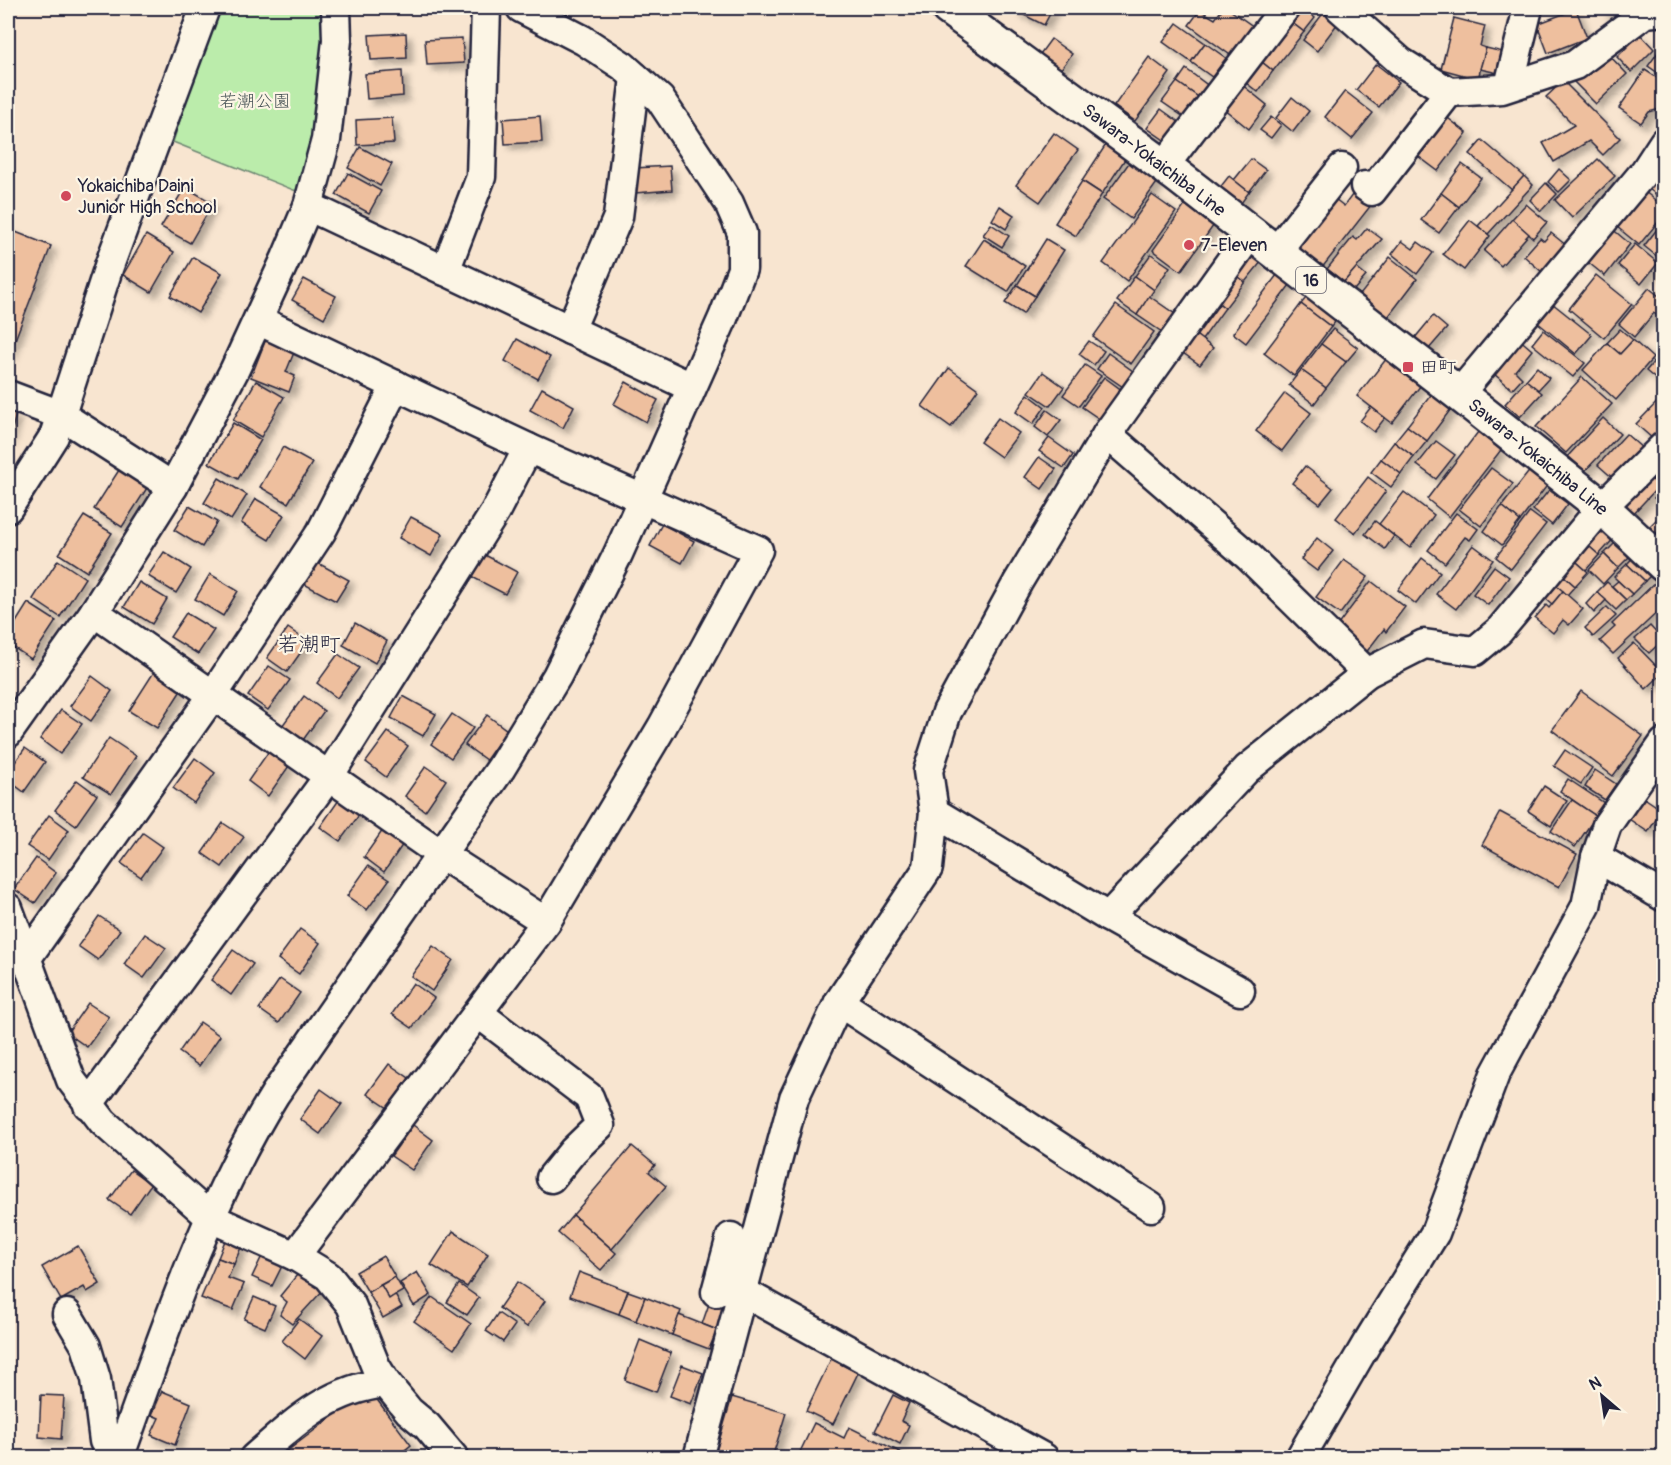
<svg xmlns="http://www.w3.org/2000/svg" width="1671" height="1465" font-family="Pangolin,'Klee One',sans-serif">
<style>
.green{fill:#bbecab;stroke:#6e8773;stroke-width:1.5}
.building{fill:#eebf9e;stroke:#22223b;stroke-width:1.5;filter:url(#shadow)}
.lines{fill:none;stroke-linecap:round;stroke-linejoin:round}
.minor-casing{stroke:#22223b;stroke-width:33}
.major-casing{stroke:#22223b;stroke-width:38}
.minor{stroke:#fcf5e5;stroke-width:28}
.major{stroke:#fcf5e5;stroke-width:33}
.poi-dot{fill:#d1495b;stroke:#fcf5e5;stroke-width:2}
.labels{text-anchor:middle;stroke-width:4.5;stroke-linejoin:round;paint-order:stroke}
.shield{fill:#fcf5e5;stroke:#63616e;stroke-width:1.5}
.shield-label{font-size:16px;font-weight:bold;fill:#22223b}
.park-label{font-size:18px;fill:#485457;stroke:#fcf5e5}
.street-label{font-size:18px;fill:#22223b;stroke:#fcf5e5}
.poi-label{font-size:18px;fill:#22223b;stroke:#fcf5e5;text-anchor:start}
.quarter-label{font-size:21px;fill:#22223b;stroke:#fcf5e5}
</style>
<defs>
<filter id="shadow"><feDropShadow dx="5.5" dy="5.5" stdDeviation="3" flood-color="#0004"/></filter>
</defs>
<rect width="100%" height="100%" fill="#f8e5d0"/>
<filter id="ink" filterUnits="userSpaceOnUse"><feTurbulence type="fractalNoise" baseFrequency=".0167" numOctaves="2"/><feDisplacementMap in="SourceGraphic" scale="12" xChannelSelector="R" yChannelSelector="G"/><feConvolveMatrix kernelMatrix="1 2 1 2 8 2 1 2 1" color-interpolation-filters="sRGB"/></filter>
<g filter="url(#ink)">
<path class="green" d="M216,8h106l-1,100 -25,83 -123,-49z"/>
<g class="building">
<path d="M1017,8h36l-9,17 -28,-14z"/>
<path d="M1223,8h4l27,19 -21,30 -44,-32 11,-15 15,9z"/>
<path d="M1296,8h6l13,10 -11,14 -17,-13z"/>
<path d="M1603,8h19l-1,7 -18,-2z"/>
<path d="M1576,9l11,29 -39,15 -11,-29z"/>
<path d="M1324,12l14,11 -21,28 -14,-11z"/>
<path d="M1454,18l31,8 -5,20 6,2 -8,31 -37,-10z"/>
<path d="M1287,19l17,13 -31,39 -16,-13z"/>
<path d="M1177,23l28,20 -14,19 -28,-20z"/>
<path d="M406,33l1,25 -36,2 -2,-25z"/>
<path d="M1640,34l14,15 -23,23 -14,-15z"/>
<path d="M462,38l2,25 -37,2 -2,-25z"/>
<path d="M1051,39l21,15 -11,15 -21,-15z"/>
<path d="M1205,43l21,15 -14,19 -21,-15z"/>
<path d="M1664,44v33l-16,-11z"/>
<path d="M1486,48l17,4 -5,21 -18,-4z"/>
<path d="M1609,55l18,19 -31,30 -23,-23z"/>
<path d="M1149,57l21,16 -35,48 -21,-15z"/>
<path d="M1257,58l16,13 -15,21 -17,-13z"/>
<path d="M1376,64l23,18 -20,25 -23,-17z"/>
<path d="M1186,69l24,18 -9,12 -24,-17z"/>
<path d="M1645,70l19,12v26l-15,4 -8,11 -22,-15z"/>
<path d="M402,71l1,25 -36,3 -2,-25z"/>
<path d="M1563,81l57,57 -17,17 -14,-14 -35,21 -11,-19 31,-18 -28,-28z"/>
<path d="M1177,82l24,17 -14,20 -25,-17z"/>
<path d="M1241,84l26,21 -18,24 -26,-21z"/>
<path d="M1345,91l28,22 -21,26 -27,-22z"/>
<path d="M1292,97l17,14 -16,21 -17,-14z"/>
<path d="M1161,109l23,17 -14,18 -23,-16z"/>
<path d="M1444,115l23,18 -29,38 -24,-18z"/>
<path d="M540,116l2,26 -37,2 -2,-25z"/>
<path d="M1271,117l10,8 -10,13 -11,-8z"/>
<path d="M392,118l2,25 -37,2 -1,-25z"/>
<path d="M1054,133l24,17 -38,52 -24,-17z"/>
<path d="M1482,140l42,36 -12,14 -42,-36z"/>
<path d="M1107,143l20,13 -25,38 -20,-13z"/>
<path d="M360,147l32,17 -12,22 -32,-18z"/>
<path d="M1251,159l15,11 -17,22 -15,-12z"/>
<path d="M1598,159l17,17 -43,42 -17,-18z"/>
<path d="M1131,160l28,20 -28,39 -28,-20z"/>
<path d="M1462,164l19,14 -22,29 -18,-14z"/>
<path d="M670,166l2,24 -37,3 -1,-25z"/>
<path d="M1559,169l12,11 -12,12 -11,-10z"/>
<path d="M348,173l33,18 -12,22 -33,-18z"/>
<path d="M1661,174l3,2v25l-15,-12z"/>
<path d="M1229,176l20,16 -10,14 -21,-16z"/>
<path d="M1524,176l9,9 -45,49 -10,-8z"/>
<path d="M1082,181l20,13 -26,42 -21,-13z"/>
<path d="M1546,183l11,11 -16,17 -11,-11z"/>
<path d="M185,187l28,16 -23,40 -29,-16z"/>
<path d="M1639,187l25,20v8l-25,30 -28,-23z"/>
<path d="M1355,191l17,13 -51,65 -30,-24 39,-50 14,11z"/>
<path d="M1441,193l18,14 -20,26 -18,-13z"/>
<path d="M1152,195l24,17 -49,69 -24,-18z"/>
<path d="M1188,201l28,21 -35,49 -28,-21z"/>
<path d="M1526,204l21,18 -14,16 -21,-19z"/>
<path d="M1000,206l14,9 -8,14 -14,-9z"/>
<path d="M1512,219l17,15 -28,32 -17,-15z"/>
<path d="M1470,220l20,16 -26,34 -21,-16z"/>
<path d="M1662,223l2,2v37l-20,-16z"/>
<path d="M991,224l18,12 -7,11 -19,-12z"/>
<path d="M1610,227l20,17 -25,32 -21,-17z"/>
<path d="M1367,228l15,11 -38,43 -17,-13 26,-32 4,3z"/>
<path d="M8,229l43,17 -43,112z"/>
<path d="M1551,233l16,13 -24,27 -19,-17 16,-18 4,3z"/>
<path d="M146,235l28,17 -23,40 -28,-17z"/>
<path d="M984,239l41,27 -17,26 -42,-26z"/>
<path d="M1046,239l18,11 -29,46 -18,-11z"/>
<path d="M1402,241l11,8 5,-7 15,11 -16,21 -25,-20z"/>
<path d="M1635,244l23,19 -17,21 -23,-19z"/>
<path d="M1247,250l15,11 -17,21 -14,-11z"/>
<path d="M1151,254l19,13 -16,23 -19,-14z"/>
<path d="M193,257l29,16 -24,40 -28,-17z"/>
<path d="M1390,257l27,22 -29,38 -28,-22z"/>
<path d="M1356,268l10,8 -12,14 -10,-8z"/>
<path d="M1231,271l14,11 -20,26 -12,-9z"/>
<path d="M1280,271l13,10 -47,62 -13,-10z"/>
<path d="M1596,275l36,29 -28,34 -35,-29z"/>
<path d="M1135,276l19,14 -17,25 -20,-14z"/>
<path d="M304,279l32,17 -12,22 -32,-18z"/>
<path d="M1017,285l18,11 -12,18 -18,-11z"/>
<path d="M1649,288l15,12v21l-10,-8 -20,24 -15,-13z"/>
<path d="M1309,294l30,23 -8,10 -30,-23z"/>
<path d="M1149,296l26,18 -13,18 -25,-17z"/>
<path d="M1213,299l12,9 -23,32 -13,-10z"/>
<path d="M1552,303l40,32 -16,19 -39,-32z"/>
<path d="M1301,304l30,23 -37,49 -30,-23z"/>
<path d="M1116,305l38,27 -23,32 -38,-27z"/>
<path d="M1433,316l14,12 -19,22 -14,-11z"/>
<path d="M1333,329l25,19 -12,14 -25,-18z"/>
<path d="M1620,329l13,11 -13,14 -13,-11z"/>
<path d="M1189,330l24,18 -13,17 -24,-17z"/>
<path d="M1543,330l42,33 -12,14 -41,-33z"/>
<path d="M1517,337l15,13 -17,21 7,7 -10,11 -24,-20z"/>
<path d="M266,339l29,11 -9,22 9,4 -6,16 -38,-15z"/>
<path d="M517,339l33,18 -12,22 -33,-18z"/>
<path d="M1633,340l20,18 -37,42 -33,-30 24,-27 13,11z"/>
<path d="M1089,341l15,10 -10,14 -15,-11z"/>
<path d="M1321,344l25,18 -20,26 -25,-18z"/>
<path d="M1662,352l2,1v33l-18,-15z"/>
<path d="M1108,353l29,21 -11,15 -29,-20z"/>
<path d="M1387,358l34,27 -29,38 -35,-27z"/>
<path d="M1085,365l16,11 -22,30 -16,-11z"/>
<path d="M1537,367l12,11 -11,12 -12,-10z"/>
<path d="M949,368l29,21 -27,38 -29,-21z"/>
<path d="M1301,370l25,18 -12,16 -25,-19z"/>
<path d="M1043,372l21,15 -14,19 -21,-14z"/>
<path d="M1104,377l19,14 -22,29 -19,-13z"/>
<path d="M1582,377l30,27 -46,49 -30,-26z"/>
<path d="M1526,380l16,13 -22,24 -15,-13z"/>
<path d="M256,381l28,16 -23,40 -28,-17z"/>
<path d="M626,382l32,18 -12,22 -32,-18z"/>
<path d="M542,388l32,18 -11,22 -33,-18z"/>
<path d="M1434,391l20,14 -27,36 -20,-15z"/>
<path d="M1285,393l26,20 -29,38 -26,-20z"/>
<path d="M1028,394l17,13 -12,17 -17,-12z"/>
<path d="M1664,395v32l-11,12 -17,-15z"/>
<path d="M1371,407l14,11 -11,14 -14,-11z"/>
<path d="M1047,410l14,10 -13,17 -13,-10z"/>
<path d="M8,412l8,3 -8,28z"/>
<path d="M998,418l21,15 -18,24 -21,-15z"/>
<path d="M1603,418l17,16 -35,37 -17,-15z"/>
<path d="M233,423l28,17 -23,39 -29,-16z"/>
<path d="M1407,426l20,15 -13,16 -20,-15z"/>
<path d="M1478,432l23,18 -52,67 -22,-18z"/>
<path d="M1626,434l17,15 -28,31 -17,-15z"/>
<path d="M1049,438l24,17 -9,13 -25,-17z"/>
<path d="M1436,441l19,14 -19,24 -19,-14z"/>
<path d="M1394,442l20,15 -13,17 -20,-15z"/>
<path d="M283,447l29,16 -24,40 -28,-16z"/>
<path d="M1664,452v23l-6,5 -12,-12z"/>
<path d="M1039,457l17,12 -14,20 -17,-12z"/>
<path d="M1381,459l20,15 -10,13 -20,-15z"/>
<path d="M1305,466l28,22 -13,16 -28,-21z"/>
<path d="M1491,468l22,16 -32,42 -22,-17z"/>
<path d="M1531,469l18,14 -29,38 -18,-15z"/>
<path d="M119,470l28,18 -25,39 -28,-18z"/>
<path d="M1643,471l16,15 -28,30 -16,-15z"/>
<path d="M1368,477l18,14 -31,42 -19,-15z"/>
<path d="M219,478l28,17 -16,25 -27,-17z"/>
<path d="M1664,487v20l-10,-9z"/>
<path d="M1549,490l19,14 -16,21 -19,-15z"/>
<path d="M1404,492l30,23 -24,33 -31,-24z"/>
<path d="M256,499l28,16 -15,25 -28,-17z"/>
<path d="M189,506l28,16 -15,25 -28,-17z"/>
<path d="M1502,506l18,15 -18,24 -18,-14z"/>
<path d="M1530,512l16,12 -35,45 -15,-12z"/>
<path d="M1664,512v30l-17,-13z"/>
<path d="M1456,513l22,16 -8,11 -5,-3 -20,26 -17,-13z"/>
<path d="M84,516l28,17 -25,39 -28,-18z"/>
<path d="M411,517l32,17 -12,22 -32,-18z"/>
<path d="M1375,521l19,15 -9,13 -20,-15z"/>
<path d="M1600,522l16,14 -17,19 -16,-14z"/>
<path d="M662,524l32,17 -12,22 -32,-17z"/>
<path d="M1317,538l16,13 -16,20 -16,-12z"/>
<path d="M1620,538l14,14 -16,16 -14,-14z"/>
<path d="M1583,541l16,14 -13,15 -16,-14z"/>
<path d="M1473,545l20,15 -37,49 -20,-15z"/>
<path d="M164,552l27,17 -15,24 -28,-17z"/>
<path d="M1637,553l18,18 -10,10 -18,-17z"/>
<path d="M1604,554l14,14 -15,16 -14,-14z"/>
<path d="M485,555l32,17 -12,22 -33,-17z"/>
<path d="M1570,556l18,16 -13,14 -18,-16z"/>
<path d="M1422,558l18,14 -24,32 -18,-14z"/>
<path d="M58,560l27,18 -25,39 -27,-18z"/>
<path d="M1344,560l24,17 -28,37 -24,-17z"/>
<path d="M316,562l33,18 -13,21 -32,-17z"/>
<path d="M1627,564l18,17 -13,13 -18,-17z"/>
<path d="M1494,566l15,11 -21,28 -15,-11z"/>
<path d="M1557,570l18,16 -8,9 -18,-16z"/>
<path d="M210,574l28,17 -15,25 -28,-17z"/>
<path d="M1660,578l4,4v24l-51,48 -13,-13 15,-14 -3,-3z"/>
<path d="M1549,579l14,12 -11,13 -14,-12z"/>
<path d="M1371,581l34,26 -19,25 -2,-3 -19,25 -31,-24z"/>
<path d="M1618,581l14,13 -6,6 -14,-14z"/>
<path d="M139,582l28,17 -15,25 -28,-17z"/>
<path d="M1607,582l19,18 -10,10 -19,-18z"/>
<path d="M1563,591l20,18 -14,16 -6,-5 -10,13 -18,-15 11,-13 3,3z"/>
<path d="M1597,592l9,8 -12,13 -8,-9z"/>
<path d="M28,603l28,18 -25,38 -23,-15v-9z"/>
<path d="M1607,607l9,9 -23,21 -8,-9z"/>
<path d="M186,613l28,17 -16,24 -28,-17z"/>
<path d="M355,623l32,18 -12,22 -32,-18z"/>
<path d="M1650,626l13,14 -14,13 -14,-14z"/>
<path d="M288,628l20,14 -21,30 -20,-14z"/>
<path d="M1634,643l29,30 -17,16 -28,-31z"/>
<path d="M338,654l21,14 -22,30 -20,-15z"/>
<path d="M269,666l21,14 -22,30 -20,-14z"/>
<path d="M154,672l28,17 -25,39 -28,-17z"/>
<path d="M92,676l20,15 -21,30 -21,-15z"/>
<path d="M1581,691l62,45 -30,40 -61,-46z"/>
<path d="M304,696l20,15 -21,29 -21,-14z"/>
<path d="M403,696l33,18 -13,22 -32,-18z"/>
<path d="M61,710l21,14 -22,30 -20,-15z"/>
<path d="M452,714l21,14 -22,30 -20,-14z"/>
<path d="M487,715l20,15 -21,30 -21,-15z"/>
<path d="M388,732l20,14 -22,31 -20,-15z"/>
<path d="M109,738l27,18 -25,38 -28,-17z"/>
<path d="M25,748l20,14 -21,30 -16,-12v-8z"/>
<path d="M1565,750l27,18 -11,16 -27,-18z"/>
<path d="M269,751l20,15 -21,30 -20,-15z"/>
<path d="M195,758l20,15 -21,30 -21,-15z"/>
<path d="M426,766l20,14 -21,31 -20,-15z"/>
<path d="M1595,770l21,14 -11,16 -20,-13z"/>
<path d="M1568,779l36,24 -8,13 -36,-25z"/>
<path d="M77,780l20,15 -21,30 -21,-15z"/>
<path d="M1544,786l23,15 -16,25 -23,-15z"/>
<path d="M341,797l21,14 -22,30 -20,-14z"/>
<path d="M1643,797l19,13 -14,22 -19,-13z"/>
<path d="M1572,800l24,16 -21,31 -24,-16z"/>
<path d="M1500,812l77,42 -18,33 -77,-42z"/>
<path d="M49,815l20,15 -21,30 -21,-14z"/>
<path d="M223,823l21,14 -22,30 -20,-14z"/>
<path d="M385,827l20,14 -21,31 -20,-15z"/>
<path d="M143,833l20,14 -22,30 -20,-14z"/>
<path d="M36,858l20,15 -21,30 -21,-14z"/>
<path d="M368,866l21,14 -22,30 -20,-14z"/>
<path d="M99,916l21,14 -22,30 -20,-14z"/>
<path d="M300,929l20,14 -21,31 -21,-15z"/>
<path d="M145,934l21,14 -22,30 -20,-14z"/>
<path d="M433,946l20,14 -21,31 -21,-15z"/>
<path d="M233,950l20,14 -22,31 -20,-15z"/>
<path d="M280,979l20,14 -21,30 -20,-14z"/>
<path d="M413,983l21,15 -22,30 -20,-14z"/>
<path d="M88,1003l21,14 -22,30 -20,-14z"/>
<path d="M200,1022l20,14 -21,30 -20,-14z"/>
<path d="M389,1064l20,14 -21,30 -21,-14z"/>
<path d="M321,1089l21,15 -22,30 -20,-15z"/>
<path d="M413,1125l20,15 -21,30 -21,-14z"/>
<path d="M632,1146l23,19 -6,7 17,14 -54,63 -39,-34z"/>
<path d="M131,1170l20,14 -21,30 -21,-14z"/>
<path d="M573,1215l43,38 -15,17 -43,-37z"/>
<path d="M453,1231l35,23 -21,33 -36,-22z"/>
<path d="M226,1238l16,7 -8,19 -16,-6z"/>
<path d="M78,1246l22,38 -13,8 -3,-5 -23,13 -19,-33z"/>
<path d="M262,1256l20,10 -10,20 -20,-9z"/>
<path d="M383,1256l12,21 -27,15 -12,-20z"/>
<path d="M218,1258l16,6 -6,14 16,6 -11,26 -32,-12z"/>
<path d="M301,1270l25,17 -34,37 -12,-9 7,-13 -7,-6z"/>
<path d="M417,1272l14,23 -17,11 -14,-23z"/>
<path d="M579,1272l49,19 -9,23 -49,-18z"/>
<path d="M395,1277l8,14 -14,8 -8,-14z"/>
<path d="M517,1282l28,19 -18,26 -28,-19z"/>
<path d="M459,1284l20,14 -12,17 -20,-13z"/>
<path d="M381,1285l8,14 6,-4 7,12 -19,11 -15,-26z"/>
<path d="M628,1291l17,6 -9,24 -17,-7z"/>
<path d="M254,1297l21,9 -10,22 -21,-9z"/>
<path d="M432,1297l39,27 -17,25 -40,-28z"/>
<path d="M645,1297l36,14 -9,24 -36,-14z"/>
<path d="M710,1301l16,6 -9,23 -15,-6z"/>
<path d="M498,1313l17,12 -12,17 -17,-11z"/>
<path d="M679,1315l38,15 -8,19 -37,-14z"/>
<path d="M299,1319l23,17 -17,23 -23,-18z"/>
<path d="M640,1340l31,13 -15,39 -31,-12z"/>
<path d="M831,1359l27,14 -25,51 -27,-13z"/>
<path d="M682,1365l21,8 -12,31 -21,-8z"/>
<path d="M369,1389l42,56 -16,13h-117z"/>
<path d="M162,1391l29,12 -16,42 -24,-10 8,-17 -7,-3z"/>
<path d="M41,1395l23,1 -3,43 -22,-2z"/>
<path d="M893,1395l16,8 -8,18 8,4 -9,19 -25,-13z"/>
<path d="M732,1397l54,16 -14,45h-58z"/>
<path d="M814,1423l30,15 5,-11 63,31h-115z"/>
</g>
<g class="lines">
<g class="minor-casing">
<g id="minor">
<path d="M1340,8l61,54 48,30 53,-3 73,-24 70,-52 19,-2"/>
<path d="M1509,86l19,-78"/>
<path d="M1164,166l121,-158"/>
<path d="M1365,186l7,5 77,-99"/>
<path d="M308,206l383,181"/>
<path d="M1275,253l67,-85"/>
<path d="M445,271l36,-94 5,-169"/>
<path d="M258,320l270,128 230,102 -96,177 -116,195 -251,334"/>
<path d="M570,330l48,-113 17,-140"/>
<path d="M1459,394l186,-223 19,-29"/>
<path d="M8,395l53,20 112,72"/>
<path d="M1107,434l142,123 118,116"/>
<path d="M8,508l46,-72 55,-170 96,-258"/>
<path d="M94,612l348,243 104,67"/>
<path d="M8,733l86,-121 79,-125 61,-116 52,-113 22,-52 18,-66 11,-100 -1,-32"/>
<path d="M934,812l174,105 132,74"/>
<path d="M1596,857l68,40"/>
<path d="M8,908l63,172 32,42 108,96 84,38 33,20 23,29 25,62 10,16 23,28 18,15 27,32"/>
<path d="M1108,917l139,-148 120,-96 57,-29 51,7 24,-20 103,-124 62,-61"/>
<path d="M26,959l187,-264 108,-163 75,-147"/>
<path d="M839,1002l312,205"/>
<path d="M478,1013l111,84 11,28 -27,26 -22,27"/>
<path d="M88,1105l241,-329 166,-264 33,-64"/>
<path d="M716,1292l15,-55"/>
<path d="M743,1292l301,166"/>
<path d="M67,1314l19,32 10,33 8,62 6,12 7,5"/>
<path d="M119,1458c45,-125 86,-251 156,-364l226,-326 56,-92 61,-122 105,-236 19,-49v-36l-13,-30 -69,-104 -37,-33 -40,-26 -62,-32"/>
<path d="M254,1458c41,-36 75,-69 132,-75"/>
<path d="M698,1458l96,-360 45,-96 89,-134 6,-56 -6,-41 19,-59 71,-130 89,-148 143,-200"/>
<path d="M1300,1458l67,-115 68,-110 60,-159 91,-168 10,-49 11,-32 57,-82"/>
</g>
</g>
<g class="major-casing">
<path id="major" d="M948,8l228,167 283,219 143,113 62,58"/>
</g>
<use href="#minor" class="minor"/>
<use href="#major" class="major"/>
</g>
</g>
<g class="poi-dot">
<circle cx="66" cy="196" r="6"/>
<circle cx="1189" cy="245" r="6"/>
<rect x="1402" y="361" width="12" height="12" rx="3"/>
</g>
<g class="labels">
<rect class="shield" x="1296" y="267" width="30" height="26" rx="4.5"/>
<g class="shield-label">
<text x="1311" y="286">16</text>
</g>
<g class="park-label">
<text x="255" y="107">若潮公園</text>
</g>
<g class="street-label">
<text transform="translate(1154 160) rotate(37)" y="6">Sawara-Yokaichiba Line</text>
<text transform="translate(1538 457) rotate(39)" y="6">Sawara-Yokaichiba Line</text>
</g>
<g class="poi-label">
<text x="78" y="192">Yokaichiba Daini<tspan x="78" dy="21">Junior High School</tspan></text>
<text x="1201" y="251">7-Eleven</text>
<text x="1420" y="373">田町</text>
</g>
<g class="quarter-label">
<text x="309" y="651">若潮町</text>
</g>
</g>
<rect width="1671" height="1465" fill="none" stroke="#fcf5e5" stroke-width="30"/>
<rect x="15" y="15" width="1641" height="1435" fill="none" stroke="#22223b" stroke-width="2" filter="url(#ink)"/>
<g transform="translate(1602 1396) rotate(331)" stroke="#fcf5e5" stroke-width="4.5" paint-order="stroke">
<path d="M0-4.5L10 22L0 15L-10 22Z" fill="#22223b"/>
<text y="-9" font-size="16" font-weight="bold" text-anchor="middle" fill="#22223b">N</text>
</g>
</svg>
